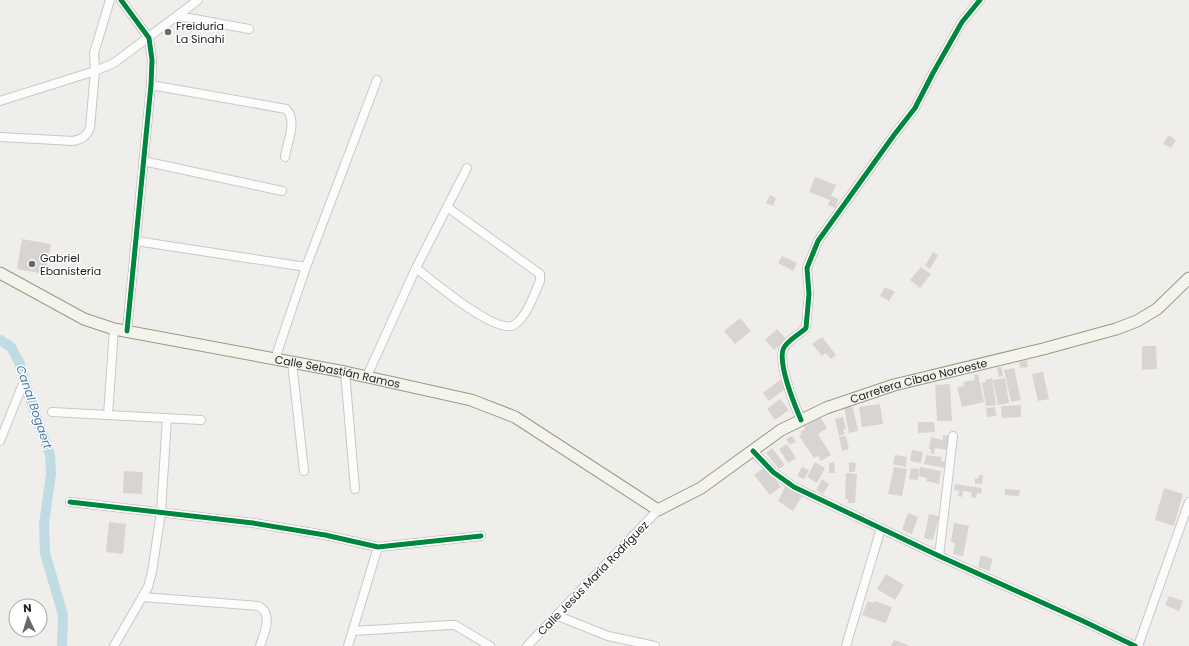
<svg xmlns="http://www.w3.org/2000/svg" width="1189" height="646" font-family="Poppins,sans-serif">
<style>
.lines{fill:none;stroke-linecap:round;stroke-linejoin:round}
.canal{stroke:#bfdbe3;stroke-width:10}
.building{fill:#d7d4d2}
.street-casing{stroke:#c9c8c7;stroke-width:10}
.secondary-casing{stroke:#999a82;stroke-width:13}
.street{stroke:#fdfcfc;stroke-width:8}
.secondary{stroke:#f4f4ed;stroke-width:11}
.cycleway-casing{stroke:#fff;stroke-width:8}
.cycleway{stroke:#00873e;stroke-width:5}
.poi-dot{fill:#6a6968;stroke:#fff;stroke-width:1.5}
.labels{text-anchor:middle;stroke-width:3;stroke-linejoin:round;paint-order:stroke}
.poi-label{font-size:11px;fill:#222;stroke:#fff;text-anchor:start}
.street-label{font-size:11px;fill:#222;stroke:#fff}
.water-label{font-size:12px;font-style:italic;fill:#4a7aab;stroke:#fff}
</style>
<rect width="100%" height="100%" fill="#f0eeeb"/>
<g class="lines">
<path class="canal" d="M0,340l11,7 9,17 9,31 21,60 1,19 -7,50 1,29 18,62 -1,31"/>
</g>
<g class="building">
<path d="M1168,135l8,5 -5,8 -8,-4z"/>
<path d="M815,177l21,8 -5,11 8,3 -4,9 -7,-3 2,-5 -21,-8z"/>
<path d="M770,195l6,3 -3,8 -7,-3z"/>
<path d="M22,239l29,5 -6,30 -28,-5z"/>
<path d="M933,252l5,3 -8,14 -5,-3z"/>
<path d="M782,256l15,7 -4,8 -15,-8z"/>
<path d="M921,267l10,7 -11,14 -10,-8z"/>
<path d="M885,287l10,5 -6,9 -9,-5z"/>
<path d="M740,318l11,13 -16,13 -11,-13z"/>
<path d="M777,329l9,10 -12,11 -9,-10z"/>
<path d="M822,337l14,18 -5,4 -5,-6 -4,3 -10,-12z"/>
<path d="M1142,346h14l1,23 -15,1z"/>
<path d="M1027,360l1,7 -8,1 -1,-6z"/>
<path d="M1001,367l2,9 -4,1 -2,-9z"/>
<path d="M1014,368l7,32 -10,2 -7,-32z"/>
<path d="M1043,372l6,27 -11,2 -6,-27z"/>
<path d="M978,374l6,28 -22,5 -5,-20 7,-1 -1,-4 12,-2 -1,-5z"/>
<path d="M992,378l4,27 -10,1 -4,-23 3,-1v-2z"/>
<path d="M1005,378l4,25 -11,2 -5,-25z"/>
<path d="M780,380l6,8 -17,13 -6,-8z"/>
<path d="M950,384l2,37h-15l-2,-36z"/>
<path d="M780,399l9,11 -14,10 -8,-11z"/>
<path d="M880,404l3,20 -21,3 -3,-20z"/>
<path d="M1021,405v12l-19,1 -1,-12z"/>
<path d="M853,407l5,24 -9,2 -5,-25z"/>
<path d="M995,407l1,9 -9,1 -1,-9z"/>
<path d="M820,417l7,11 -9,6 13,21 -10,6 -3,-5 -4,2 -15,-22 3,-2 -2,-2 5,-3 -1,-2z"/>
<path d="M843,417l3,12 -3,1 2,4 -6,2 -4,-17z"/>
<path d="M918,422h16l1,10 -17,1z"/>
<path d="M943,435l6,1 -2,14 -12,-2 -1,6h-3v-5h-2l2,-12 12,3z"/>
<path d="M792,436l4,6 -6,3 -4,-6z"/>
<path d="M846,436l3,13 -7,2 -3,-14z"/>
<path d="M787,444l9,14 -8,5 -9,-14z"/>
<path d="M772,448l13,17 -6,4 -13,-16z"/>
<path d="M912,450l11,2 -2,11 -11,-2z"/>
<path d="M895,455l12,2 -1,10 -13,-3z"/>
<path d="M926,455l16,2 -1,4 4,1 -1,6 -20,-4z"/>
<path d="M815,462l10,6 -8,15 -10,-6z"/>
<path d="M834,462l1,11h-6v-10z"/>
<path d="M849,462l7,1 -1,9h-6z"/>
<path d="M765,467l16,20 -11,8 -16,-20z"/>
<path d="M802,467l7,3 -5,9 -7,-3z"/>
<path d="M894,467l13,2 -5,27 -14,-2z"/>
<path d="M920,467l21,4 -2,13 -13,-3 1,-3 -8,-2z"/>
<path d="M911,468l8,1 -1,11 -9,-1z"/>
<path d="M124,471l19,1 -1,22 -19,-1z"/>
<path d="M846,473l11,1 -2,29h-7v-4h-3z"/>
<path d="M979,475h4l-1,9h-7v-6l3,1z"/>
<path d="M822,479l7,5 -6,10 -7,-4z"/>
<path d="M955,484l27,4 -1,6 -4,-1 -1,5 -5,-1 1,-5 -9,-1 -1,6 -4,-1 1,-5 -5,-1z"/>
<path d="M786,485l17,10 -10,16 -15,-10z"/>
<path d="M1164,488l19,6 -9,32 -19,-6z"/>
<path d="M1005,489l15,1 -1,6 -14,-1z"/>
<path d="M908,513l10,4 -6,17 -10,-4z"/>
<path d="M929,514l10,2 -6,24 -9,-2z"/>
<path d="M109,522l17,2 -3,30 -17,-2z"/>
<path d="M954,523l15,3 -6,30 -10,-2 2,-11 -4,-1z"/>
<path d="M981,555l12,4 -4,12 -11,-4z"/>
<path d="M886,574l18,11 -9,15 -18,-11z"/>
<path d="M1169,596l14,5 -4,10 -14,-6z"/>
<path d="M868,601l5,2 1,-2 18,6 -6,16 -24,-8z"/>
<path d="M894,640l16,6h-19z"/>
</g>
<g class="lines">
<g class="street-casing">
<g id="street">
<path d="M121,0l28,38 3,22 -1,25 -24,246"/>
<path d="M178,16l71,13"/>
<path d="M151,85l135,24c12,11 1,34 -1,48"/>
<path d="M0,101l95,-30 19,-8 84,-63"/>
<path d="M0,137l73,4c9,-2 13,-4 17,-13l5,-57 -1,-18 16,-53"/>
<path d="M143,161l139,30"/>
<path d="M136,241l170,26"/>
<path d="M416,268c15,12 80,67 98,57 13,-8 20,-31 26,-44v-7l-93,-67"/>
<path d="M275,359l31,-92 71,-187"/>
<path d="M292,362l12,109"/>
<path d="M345,372l10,117"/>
<path d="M367,376l49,-108 51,-100"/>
<path d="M52,412l149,8"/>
<path d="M108,415l6,-86"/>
<path d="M801,420c-6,-14 -26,-62 -16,-74 5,-7 15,-12 21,-18l3,-34 -2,-26 11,-27 76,-106 21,-27 18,-35 29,-51 18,-22"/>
<path d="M0,441l22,-55"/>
<path d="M753,451l20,21 21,15 145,69 144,65 52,25"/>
<path d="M70,502l183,21 72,12 53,12 103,-11"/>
<path d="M939,556l14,-120"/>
<path d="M142,597l116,9c16,7 6,28 2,40"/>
<path d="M558,616l50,20 47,10"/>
<path d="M353,631l97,-6h5l35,21"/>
<path d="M114,646l34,-59 4,-15 9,-60 6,-94"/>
<path d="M348,646l30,-99"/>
<path d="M527,646l131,-136"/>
<path d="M846,646l35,-118"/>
<path d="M1138,646l51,-144"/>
</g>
</g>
<g class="secondary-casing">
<g id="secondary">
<path id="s1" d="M0,273l84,46 30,10 231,43 126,28 44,17 143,93 43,-22 80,-58 45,-22 68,-23 149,-36 73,-20 21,-8 20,-12 32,-31"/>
</g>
</g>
<use href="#street" class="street"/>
<use href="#secondary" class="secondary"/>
<g class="cycleway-casing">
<g id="cycleway">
<path d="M121,0l28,38 3,22 -1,25 -24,246"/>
<path d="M801,420c-6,-14 -26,-62 -16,-74 5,-7 15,-12 21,-18l3,-34 -2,-26 11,-27 76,-106 21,-27 18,-35 29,-51 18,-22"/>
<path d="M753,451l20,21 21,15 145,69 144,65 52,25"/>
<path d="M70,502l183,21 72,12 53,12 103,-11"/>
</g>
</g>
<use href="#cycleway" class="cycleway"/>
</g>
<g class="poi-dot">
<circle cx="168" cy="32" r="4"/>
<circle cx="32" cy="264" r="4"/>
</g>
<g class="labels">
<g class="poi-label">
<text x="176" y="30">Freiduría<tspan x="176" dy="13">La Sinahí</tspan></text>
<text x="40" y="262">Gabriel<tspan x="40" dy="13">Ebanistería</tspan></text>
</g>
<g class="street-label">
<text dy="4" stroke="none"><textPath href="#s1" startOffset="355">Calle Sebastián Ramos</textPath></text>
<text dy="4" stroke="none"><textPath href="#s1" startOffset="1003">Carretera Cibao Noroeste</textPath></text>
<text transform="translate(593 578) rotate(-46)" y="4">Calle Jesús María Rodríguez</text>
</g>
<g class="water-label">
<text transform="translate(34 407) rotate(71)" y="4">Canal Bogaert</text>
</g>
</g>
<g transform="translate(28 618) rotate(356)"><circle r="19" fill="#ffffff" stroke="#a7a7a7"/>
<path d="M0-3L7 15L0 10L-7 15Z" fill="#6a6968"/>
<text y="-6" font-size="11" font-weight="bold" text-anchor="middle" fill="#222222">N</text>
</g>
</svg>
